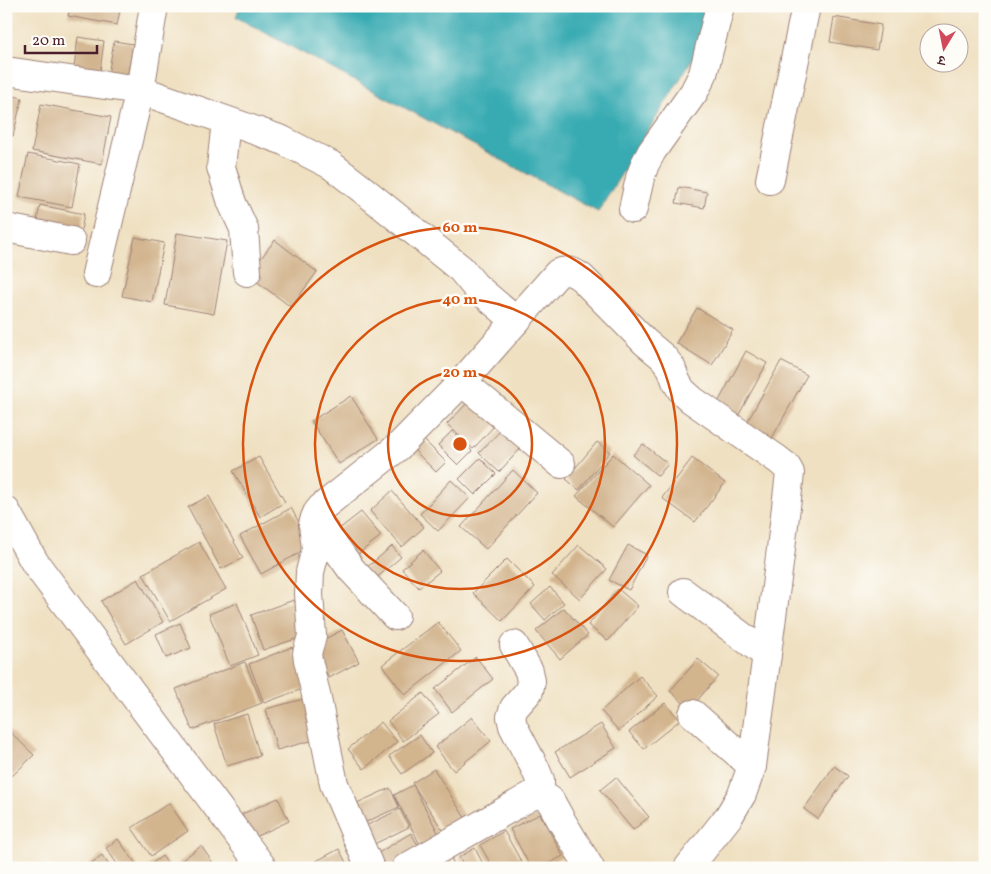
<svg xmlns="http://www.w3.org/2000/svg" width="991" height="874" font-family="Vollkorn,'Noto Serif Devanagari',serif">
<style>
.water{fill:#39abb2;stroke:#42656e}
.building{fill:#d2b48d}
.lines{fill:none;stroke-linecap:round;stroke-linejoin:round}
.minor-casing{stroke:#9c8076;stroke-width:30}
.minor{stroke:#fff;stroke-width:28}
.ring{fill:none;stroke:#d8530f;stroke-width:2.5}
.centre{fill:#d8530f;stroke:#fdfcf7;stroke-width:2.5}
.ring-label{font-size:15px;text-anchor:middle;font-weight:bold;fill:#d8530f;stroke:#fdfcf7;stroke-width:5;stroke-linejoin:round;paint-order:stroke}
</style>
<rect width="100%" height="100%" fill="#fdfcf7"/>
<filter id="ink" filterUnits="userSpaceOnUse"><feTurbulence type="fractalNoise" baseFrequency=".02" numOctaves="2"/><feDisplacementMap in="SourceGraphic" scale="10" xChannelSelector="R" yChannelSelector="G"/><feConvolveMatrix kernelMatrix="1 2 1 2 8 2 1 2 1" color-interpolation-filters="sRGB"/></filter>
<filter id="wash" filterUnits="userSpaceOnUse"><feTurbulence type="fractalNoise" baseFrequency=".0096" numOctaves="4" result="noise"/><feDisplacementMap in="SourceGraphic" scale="20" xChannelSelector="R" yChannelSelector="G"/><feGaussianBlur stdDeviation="1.12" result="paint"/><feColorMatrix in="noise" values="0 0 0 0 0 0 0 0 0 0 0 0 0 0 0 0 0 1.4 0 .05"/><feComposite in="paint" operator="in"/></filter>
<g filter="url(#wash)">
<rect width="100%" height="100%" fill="#efe0c1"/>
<path class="water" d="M240,6h470l7,13 -119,193 -362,-195z"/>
<g id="blocks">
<g class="building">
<path d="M70,6h51l-4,19 -49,-9z"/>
<path d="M834,17l47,8 -4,25 -47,-8z"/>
<path d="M78,37l26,4 -5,38 -26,-3z"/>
<path d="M114,41l19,3 -7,41 -19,-4z"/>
<path d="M6,94l16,4 -9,38 -7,-1z"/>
<path d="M41,104l70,13 -9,47 -70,-13z"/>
<path d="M28,154l52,10 -8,43 -53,-10z"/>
<path d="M679,187l28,5 -3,16 -28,-5z"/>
<path d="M40,205l44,9 -4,22 -44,-10z"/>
<path d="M177,233l50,8 -13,73 -49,-9z"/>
<path d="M135,237l29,6 -12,59 -30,-6z"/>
<path d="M275,240l42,32 -26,35 -43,-32z"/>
<path d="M697,308l36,22 -21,35 -36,-22z"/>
<path d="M746,351l21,12 -31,57 -21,-12z"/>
<path d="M781,361l26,14 -36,65 -26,-14z"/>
<path d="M351,396l27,43 -39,25 -28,-43z"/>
<path d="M470,400l26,24 -23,25 -26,-25z"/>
<path d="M502,429l20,18 -23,25 -20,-19z"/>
<path d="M452,431l20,20 -14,14 -20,-20z"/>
<path d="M424,440l22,22 -10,10 -22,-22z"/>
<path d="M597,442l13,10 -31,38 -13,-11z"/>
<path d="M643,444l25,20 -10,12 -25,-21z"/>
<path d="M613,454l36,31 -36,42 -37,-31z"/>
<path d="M259,457l26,45 -25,15 -27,-46z"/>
<path d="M480,458l16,16 -21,21 -16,-16z"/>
<path d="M692,458l33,25 -30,39 -33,-24z"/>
<path d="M513,470l24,23 -51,56 -25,-22z"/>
<path d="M451,480l19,18 -32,33 -18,-17z"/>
<path d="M392,491l32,36 -22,20 -32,-36z"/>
<path d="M209,496l34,62 -22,11 -33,-62z"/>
<path d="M291,508l21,38 -51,28 -21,-38z"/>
<path d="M361,512l20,24 -28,22 -19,-25z"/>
<path d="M199,542l27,47 -56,32 -27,-47z"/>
<path d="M579,545l28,24 -27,30 -28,-24z"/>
<path d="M628,545l19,10 -18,35 -20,-10z"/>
<path d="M392,546l9,11 -28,24 -9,-11z"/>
<path d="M423,550l17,21 -21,17 -17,-19z"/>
<path d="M507,559l28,28 -33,34 -29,-28z"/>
<path d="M138,579l25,43 -37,22 -25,-43z"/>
<path d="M550,587l14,16 -19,17 -14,-16z"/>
<path d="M618,589l20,17 -30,35 -20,-16z"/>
<path d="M294,600l13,35 -44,15 -12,-35z"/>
<path d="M237,603l21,52 -28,11 -21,-52z"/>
<path d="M564,608l24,27 -28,24 -24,-28z"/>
<path d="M438,622l23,29 -56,44 -23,-30z"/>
<path d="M180,623l11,25 -25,10 -10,-24z"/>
<path d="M342,630l17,32 -30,16 -17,-32z"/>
<path d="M292,647l16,40 -44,16 -15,-39z"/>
<path d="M476,657l17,22 -41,33 -17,-23z"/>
<path d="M698,659l20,17 -28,33 -20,-18z"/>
<path d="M245,662l17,41 -70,27 -16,-41z"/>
<path d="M640,676l18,20 -39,35 -18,-20z"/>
<path d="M423,693l16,21 -36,27 -15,-20z"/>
<path d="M307,698l11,41 -41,11 -11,-41z"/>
<path d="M665,703l15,17 -36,29 -15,-17z"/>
<path d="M247,714l13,42 -33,10 -13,-42z"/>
<path d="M472,717l19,24 -37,30 -19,-24z"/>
<path d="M381,722l16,20 -33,27 -16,-20z"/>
<path d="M601,724l15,24 -46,29 -15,-25z"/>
<path d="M6,728l28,27 -22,21 -6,-6z"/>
<path d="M420,735l12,18 -30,21 -13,-18z"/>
<path d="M834,766l14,10 -30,43 -14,-10z"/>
<path d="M434,769l35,55 -21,14 -36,-55z"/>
<path d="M616,777l33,40 -16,13 -33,-40z"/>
<path d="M413,785l29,55 -19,10 -29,-55z"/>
<path d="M390,788l9,19 -44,20 -9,-19z"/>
<path d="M278,798l11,23 -36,17 -11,-24z"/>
<path d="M169,803l19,28 -37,25 -19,-28z"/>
<path d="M400,809l9,18 -45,22 -8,-18z"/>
<path d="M540,814l23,42 -23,12h-9l-21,-39z"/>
<path d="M504,831l21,37h-32l-13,-23z"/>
<path d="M411,833l10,17 -30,18h-16l-5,-10z"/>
<path d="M118,839l21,29h-19l-14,-20z"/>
<path d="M201,846l12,17 -7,5h-24l-4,-5z"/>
<path d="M475,848l10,20h-20l-6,-11z"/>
<path d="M339,849l10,19h-46z"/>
<path d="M449,854l7,14h-33z"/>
<path d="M102,855l9,13h-26z"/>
<path d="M162,856l9,12h-25z"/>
</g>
</g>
</g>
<g filter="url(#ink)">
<use href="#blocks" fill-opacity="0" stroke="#9c8076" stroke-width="1"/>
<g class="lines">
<g class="minor-casing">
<g id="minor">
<path d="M6,71l134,19 142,50 49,25 31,24 99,80 14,17 41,35"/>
<path d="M226,121l-5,46 11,36 12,26 3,43"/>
<path d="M770,180l36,-174"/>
<path d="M633,209l7,-31 5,-14 7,-13 42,-59 9,-18 17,-68"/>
<path d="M6,228l65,13"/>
<path d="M96,274l44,-184 14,-84"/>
<path d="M462,382l99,82"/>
<path d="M6,511l29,52 228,305"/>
<path d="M315,518l36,51 44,47"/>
<path d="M683,592l84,63"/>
<path d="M514,645l15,26 2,10 -2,10 -15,17 -3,9 2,9 22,42 5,12v14"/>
<path d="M693,714l59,52"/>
<path d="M370,868l-36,-84 -17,-85 -9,-39 -1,-7 5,-17 -3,-42 1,-22 6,-23 -3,-25 4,-11 4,-5 77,-61 64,-65 96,-109c10,-4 16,-1 24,5l63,64 18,15 8,10 5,14 6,10 10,9 85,59 9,7 4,7 -9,76 -29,217 -10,28 -13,22 -41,52"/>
<path d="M406,868l125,-72 9,-2 10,6 11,20 29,48"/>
</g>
</g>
<use href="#minor" class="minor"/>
</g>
</g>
<g class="ring">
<circle cx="460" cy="444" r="72"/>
<circle cx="460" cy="444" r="145"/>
<circle cx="460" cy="444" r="217"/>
</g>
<circle cx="460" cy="444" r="8" class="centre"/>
<g class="ring-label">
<text x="460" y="232">60 m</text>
<text x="460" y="304">40 m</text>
<text x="460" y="377">20 m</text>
</g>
<rect width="991" height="874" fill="none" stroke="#fdfcf7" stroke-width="25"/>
<g transform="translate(944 48) rotate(190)"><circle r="24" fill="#fdfcf7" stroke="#b5a4a5"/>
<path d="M0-4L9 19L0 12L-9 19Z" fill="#d1495b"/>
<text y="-8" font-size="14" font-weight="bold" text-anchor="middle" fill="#4a1f2b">उ</text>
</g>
<path d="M25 45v8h72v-8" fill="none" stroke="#4a1f2b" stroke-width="2.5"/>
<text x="32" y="45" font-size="15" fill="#4a1f2b" stroke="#fdfcf7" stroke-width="4" paint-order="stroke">20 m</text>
</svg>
